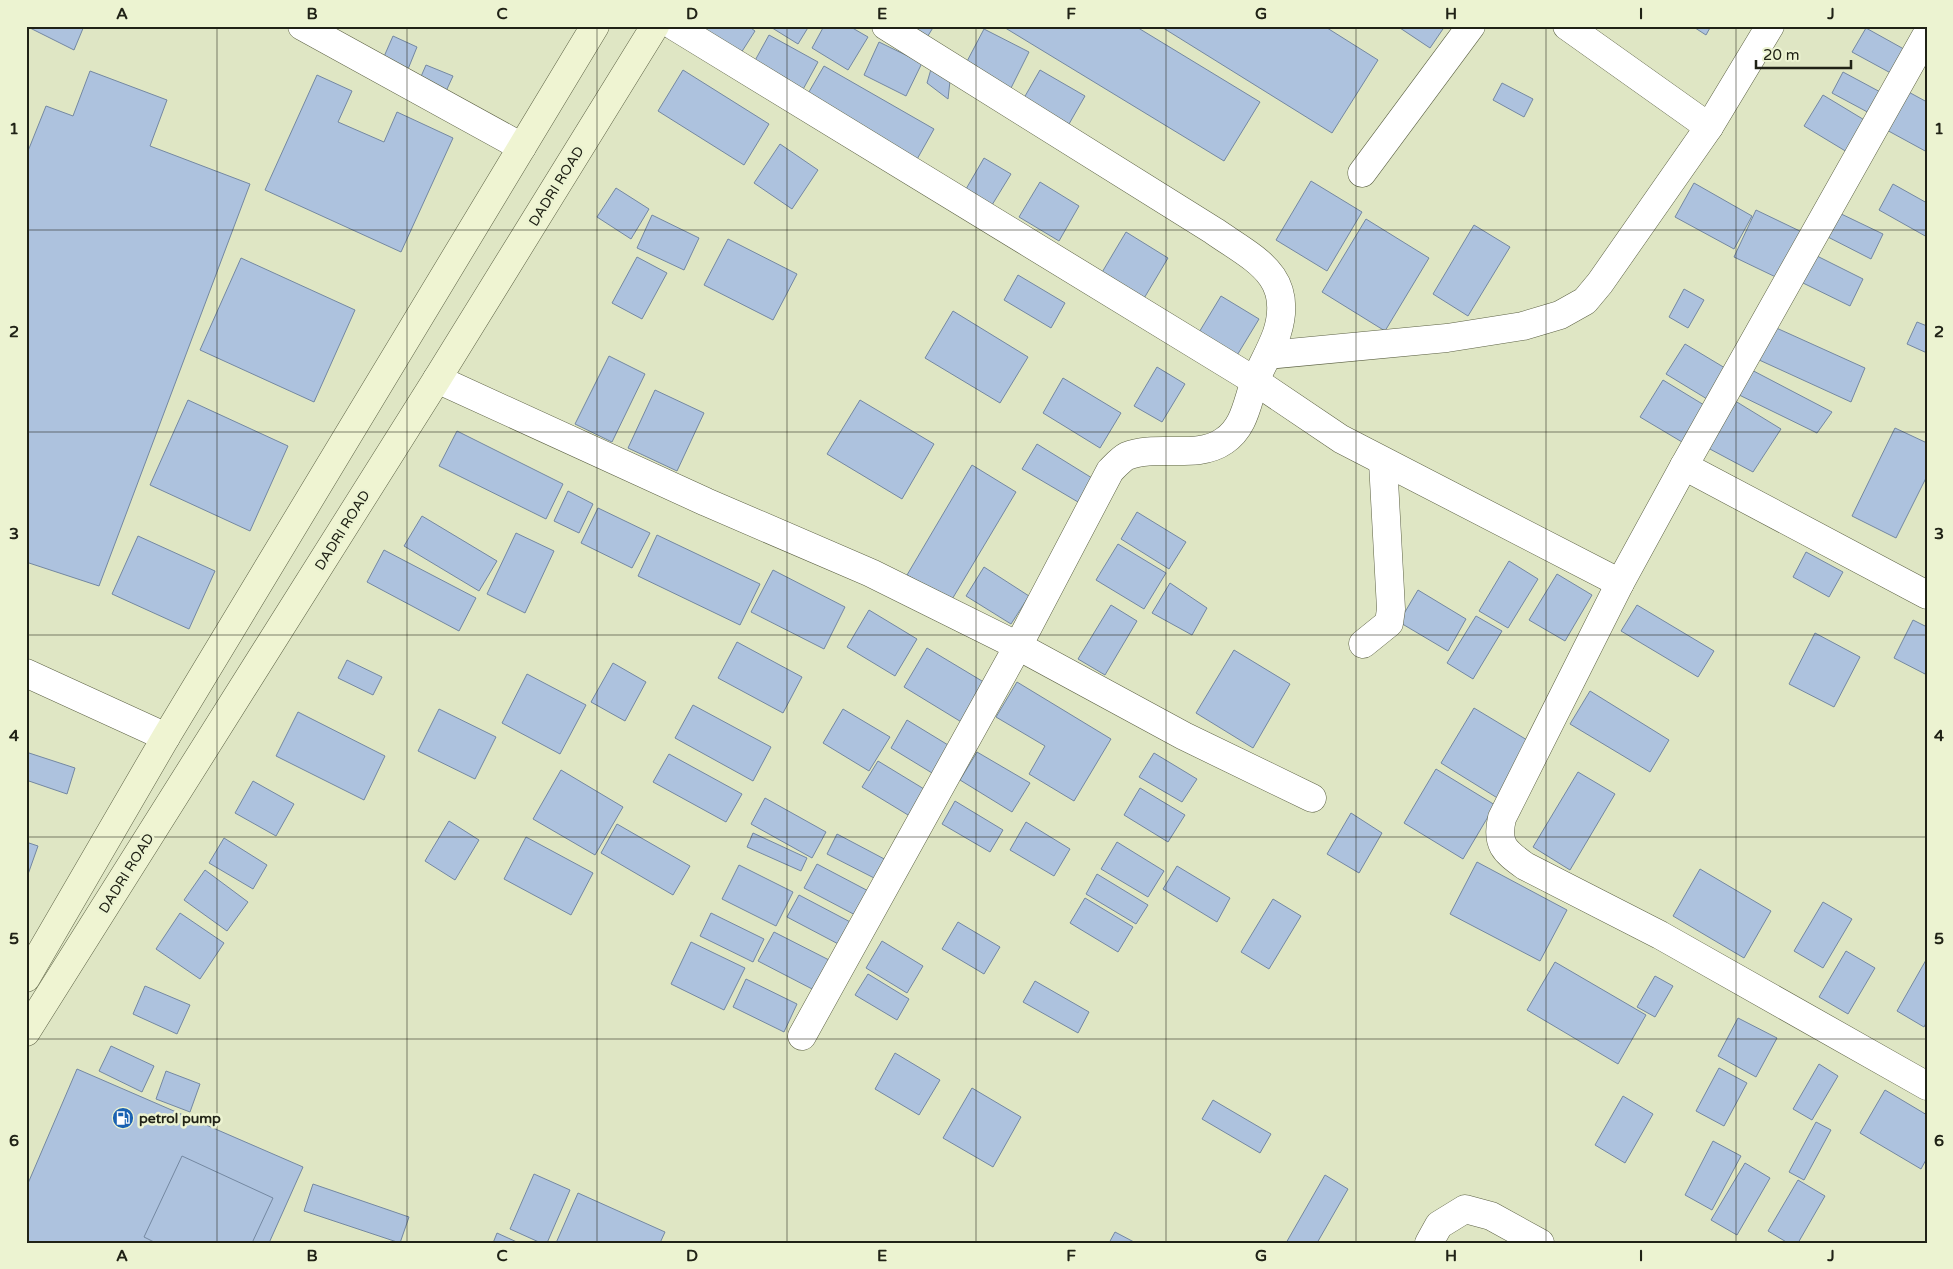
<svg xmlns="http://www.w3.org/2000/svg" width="1953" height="1269" font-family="'Varela Round',sans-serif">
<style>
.building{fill:#adc2de;stroke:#7488a1}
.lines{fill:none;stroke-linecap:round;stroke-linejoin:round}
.minor-casing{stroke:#5d6245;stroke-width:29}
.secondary-casing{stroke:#5d6245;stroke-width:29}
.minor{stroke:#fff;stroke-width:28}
.secondary{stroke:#eff4d2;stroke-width:28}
.grid{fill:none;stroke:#202216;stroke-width:1;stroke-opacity:0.55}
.labels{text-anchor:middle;stroke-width:5;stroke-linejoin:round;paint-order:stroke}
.street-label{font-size:14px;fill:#202216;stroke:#ecf3d1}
.poi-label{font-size:14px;font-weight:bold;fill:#202216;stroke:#ecf3d1;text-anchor:start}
.neatline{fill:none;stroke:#202216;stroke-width:2}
.grid-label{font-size:16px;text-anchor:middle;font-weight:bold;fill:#202216}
</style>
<rect width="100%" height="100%" fill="#dfe6c4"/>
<g class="building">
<path d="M26,26h58l-10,24z"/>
<path d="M705,26h43l7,5 -16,25 -37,-24z"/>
<path d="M769,26h40l-11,18z"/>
<path d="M824,26h25l19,11 -20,33 -36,-22z"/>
<path d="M906,26h28l-8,13z"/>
<path d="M1002,26h133l125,76 -36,59z"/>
<path d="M1160,26h164l54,34 -46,73z"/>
<path d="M1397,26h48l-15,22z"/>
<path d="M1692,26h19l-5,9z"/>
<path d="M1866,28l45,25 -13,24 -46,-25z"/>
<path d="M984,29l45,23 -19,38 -46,-23z"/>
<path d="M769,35l49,27 -17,31 -49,-27z"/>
<path d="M393,36l24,11 -13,32 -25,-11z"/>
<path d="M879,42l43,21 -16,33 -42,-21z"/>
<path d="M426,65l27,11 -11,24 -26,-12z"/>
<path d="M824,66l110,63 -18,32 -110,-64z"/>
<path d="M931,69l19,12 -2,18 -21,-16z"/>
<path d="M683,70l86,54 -25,41 -86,-54z"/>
<path d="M1040,70l45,26 -16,28 -45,-26z"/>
<path d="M90,71l77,29 -17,46 100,38 -151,402 -73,-24v-406l20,-50 27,10z"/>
<path d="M1843,72l41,22 -11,21 -41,-22z"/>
<path d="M317,75l35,16 -14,31 46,20 13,-30 56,26 -52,114 -136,-62z"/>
<path d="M1502,83l31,16 -9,18 -31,-17z"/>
<path d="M1903,89l24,13v50l-44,-24z"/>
<path d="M1823,95l48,29 -19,31 -48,-29z"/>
<path d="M780,144l38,26 -26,39 -38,-26z"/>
<path d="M984,158l27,16 -19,31 -26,-16z"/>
<path d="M1311,181l51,31 -35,59 -51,-31z"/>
<path d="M1040,182l39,24 -20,35 -40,-24z"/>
<path d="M1694,183l58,33 -18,33 -59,-32z"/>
<path d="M1893,184l34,19v34l-48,-27z"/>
<path d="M616,188l33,21 -18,30 -34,-22z"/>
<path d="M1756,210l50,24 -22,47 -50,-24z"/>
<path d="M1835,211l48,23 -12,25 -47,-24z"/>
<path d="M652,215l47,23 -15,32 -47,-22z"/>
<path d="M1366,219l63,39 -44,73 -63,-39z"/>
<path d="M1474,225l36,22 -42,69 -35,-22z"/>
<path d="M1126,232l42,26 -25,42 -42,-26z"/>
<path d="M728,239l69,35 -24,46 -69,-35z"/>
<path d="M1815,255l48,24 -13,27 -49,-24z"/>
<path d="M637,257l30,16 -25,46 -30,-16z"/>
<path d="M241,258l114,52 -41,92 -114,-52z"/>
<path d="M1018,275l47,28 -14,25 -47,-28z"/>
<path d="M1684,289l20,11 -16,28 -19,-11z"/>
<path d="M1221,296l38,23 -23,38 -38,-23z"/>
<path d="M953,311l75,46 -28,46 -75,-45z"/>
<path d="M1917,322l10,4v27l-20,-9z"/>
<path d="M1772,326l93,42 -14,34 -94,-43z"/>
<path d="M1685,344l45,27 -18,31 -46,-28z"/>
<path d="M609,356l36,18 -33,68 -37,-18z"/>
<path d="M1744,366l88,46 -15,21 -86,-42z"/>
<path d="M1157,367l28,17 -23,38 -28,-16z"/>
<path d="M1063,378l58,35 -21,35 -57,-35z"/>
<path d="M1663,380l41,25 -22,37 -42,-25z"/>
<path d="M655,390l49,23 -27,58 -49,-23z"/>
<path d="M1732,399l49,30 -28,43 -45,-24z"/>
<path d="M188,400l100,46 -38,85 -100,-46z"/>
<path d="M860,400l74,44 -32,55 -75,-45z"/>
<path d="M1895,428l32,15v33l-31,62 -44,-22z"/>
<path d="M457,431l106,53 -17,35 -107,-53z"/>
<path d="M1037,444l55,34 -14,24 -56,-33z"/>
<path d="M972,465l44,27 -65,109 -44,-26z"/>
<path d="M568,491l25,13 -14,29 -25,-12z"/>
<path d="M598,508l52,25 -18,35 -51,-25z"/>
<path d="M1137,512l49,30 -17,27 -48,-30z"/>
<path d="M422,516l75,45 -18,30 -75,-45z"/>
<path d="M516,533l38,18 -29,62 -38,-19z"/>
<path d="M657,535l103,49 -20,41 -102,-49z"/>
<path d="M138,536l77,35 -26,58 -77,-35z"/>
<path d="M1118,544l48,29 -22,36 -48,-29z"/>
<path d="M384,550l92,48 -17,33 -92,-49z"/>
<path d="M1806,552l37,20 -14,25 -36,-20z"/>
<path d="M1509,561l29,18 -30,49 -29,-17z"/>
<path d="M984,567l45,29 -18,28 -45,-28z"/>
<path d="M773,570l72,37 -21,42 -73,-37z"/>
<path d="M1557,574l35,21 -27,46 -36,-21z"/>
<path d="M1170,583l37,25 -15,27 -40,-22z"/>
<path d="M1418,590l48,29 -18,32 -49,-29z"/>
<path d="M1111,605l26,16 -32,54 -27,-16z"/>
<path d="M1637,605l77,46 -16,26 -77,-46z"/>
<path d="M869,610l48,29 -22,37 -48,-29z"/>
<path d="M1476,616l26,15 -29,48 -26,-16z"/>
<path d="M1913,620l14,7v48l-33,-17z"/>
<path d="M1815,633l45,24 -26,50 -45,-23z"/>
<path d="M737,642l65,35 -19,36 -65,-35z"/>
<path d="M927,648l60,36 -24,39 -59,-36z"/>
<path d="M1234,650l56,34 -37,64 -57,-35z"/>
<path d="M347,660l35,17 -9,18 -35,-17z"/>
<path d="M613,663l33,19 -21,39 -34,-19z"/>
<path d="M527,674l59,31 -26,49 -58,-31z"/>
<path d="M1017,682l94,57 -37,62 -45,-27 16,-28 -49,-29z"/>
<path d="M1590,691l79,49 -19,32 -80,-48z"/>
<path d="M693,705l78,42 -18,34 -78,-43z"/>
<path d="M1474,708l58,35 -33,56 -58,-36z"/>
<path d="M439,709l57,28 -21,42 -57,-28z"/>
<path d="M843,709l47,28 -21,34 -46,-28z"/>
<path d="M298,712l87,44 -21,44 -88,-44z"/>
<path d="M907,720l46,28 -16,28 -46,-28z"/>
<path d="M26,752l49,16 -8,26 -41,-14z"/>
<path d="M977,752l53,31 -18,29 -52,-32z"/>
<path d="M1154,753l43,26 -15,23 -43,-25z"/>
<path d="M669,754l73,40 -16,28 -73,-40z"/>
<path d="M878,761l51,31 -16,26 -51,-31z"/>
<path d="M1436,769l59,36 -32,54 -59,-36z"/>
<path d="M561,770l62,37 -28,48 -62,-36z"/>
<path d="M1578,772l37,22 -45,76 -37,-23z"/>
<path d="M253,781l41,23 -18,32 -41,-23z"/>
<path d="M1140,788l45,27 -17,27 -44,-27z"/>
<path d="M765,798l61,34 -14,26 -61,-34z"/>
<path d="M955,801l48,29 -13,22 -48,-28z"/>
<path d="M1351,813l31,20 -23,40 -32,-19z"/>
<path d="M449,821l30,19 -24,40 -30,-19z"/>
<path d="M1026,822l44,27 -16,27 -44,-26z"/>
<path d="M617,824l73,42 -17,29 -72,-42z"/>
<path d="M753,833l54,25 -6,13 -54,-24z"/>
<path d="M837,834l53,28 -10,19 -53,-27z"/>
<path d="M526,837l67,36 -22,42 -67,-36z"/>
<path d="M224,838l43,27 -14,24 -44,-26z"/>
<path d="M26,842l12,4 -12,34z"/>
<path d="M1117,842l47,29 -16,26 -47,-28z"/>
<path d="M1477,862l90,48 -27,51 -90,-47z"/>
<path d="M817,864l57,30 -13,24 -57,-30z"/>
<path d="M739,865l54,27 -17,34 -54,-27z"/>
<path d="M1177,866l53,32 -13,24 -54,-33z"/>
<path d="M1700,869l71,42 -27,47 -71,-42z"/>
<path d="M205,870l43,32 -21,29 -43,-31z"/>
<path d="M1097,874l51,31 -12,19 -50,-30z"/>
<path d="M799,895l57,30 -12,22 -57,-30z"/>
<path d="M1085,898l48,29 -15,25 -48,-29z"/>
<path d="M1273,899l28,17 -32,53 -28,-17z"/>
<path d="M1823,902l29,17 -29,49 -29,-17z"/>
<path d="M180,913l44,30 -24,36 -44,-30z"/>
<path d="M711,913l53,26 -11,23 -53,-26z"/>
<path d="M958,922l42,25 -16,27 -42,-25z"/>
<path d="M774,932l57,29 -15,30 -58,-30z"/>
<path d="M882,941l41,25 -16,27 -41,-25z"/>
<path d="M691,942l54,26 -21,42 -53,-26z"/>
<path d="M1846,951l29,17 -27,46 -29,-17z"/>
<path d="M1926,960l1,61 -3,6 -27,-16z"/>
<path d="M1555,962l91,53 -28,49 -91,-54z"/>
<path d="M868,974l41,25 -12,21 -42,-25z"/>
<path d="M1655,976l18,10 -18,31 -18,-10z"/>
<path d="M746,979l51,25 -13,28 -51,-25z"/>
<path d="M1035,981l54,31 -11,21 -55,-31z"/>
<path d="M145,986l45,19 -13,29 -44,-20z"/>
<path d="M1738,1018l39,20 -21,39 -38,-21z"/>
<path d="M111,1046l43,20 -12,26 -43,-21z"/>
<path d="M895,1053l45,27 -21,35 -44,-26z"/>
<path d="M1819,1064l19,12 -26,44 -19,-11z"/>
<path d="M1719,1068l28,15 -23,43 -28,-15z"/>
<path d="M77,1069l226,98 -34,76h-243v-55z"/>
<path d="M166,1071l34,13 -10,28 -34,-13z"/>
<path d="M972,1088l49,29 -28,50 -50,-29z"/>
<path d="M1885,1090l42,25v43l-6,11 -61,-36z"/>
<path d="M1623,1096l30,18 -28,49 -30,-18z"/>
<path d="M1213,1100l58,34 -11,19 -58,-34z"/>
<path d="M1816,1122l15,8 -27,50 -15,-8z"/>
<path d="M1713,1141l28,15 -29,54 -27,-15z"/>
<path d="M182,1156l91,42 -21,45h-96l-12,-6z"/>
<path d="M1745,1163l25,15 -33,57 -26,-15z"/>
<path d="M534,1174l36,16 -23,53h-6l-31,-14z"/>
<path d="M1325,1175l23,14 -31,54h-31z"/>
<path d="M1798,1180l27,16 -27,47h-10l-20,-12z"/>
<path d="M313,1184l96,33 -9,26 -96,-32z"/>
<path d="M578,1193l87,39 -5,11h-104z"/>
<path d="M1115,1232l19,10 -1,1h-24z"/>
<path d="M497,1233l22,10h-26z"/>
</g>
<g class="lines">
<g class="minor-casing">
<g id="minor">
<path d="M302,26l220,121"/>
<path d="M674,26l581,355 86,58 279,144"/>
<path d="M1567,26l142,101"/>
<path d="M1927,34l-243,432 -64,117 -118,235c-6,26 2,33 23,48l135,69 267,151"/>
<path d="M1362,173l109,-147"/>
<path d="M1268,355l179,-17 76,-12 37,-11 25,-14 15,-18 109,-156 61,-101"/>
<path d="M437,379l269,123 165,71 147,73 166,90 128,62"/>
<path d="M1684,466l243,129"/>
<path d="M1363,644l26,-21 2,-14 -8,-147"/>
<path d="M26,673l140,64"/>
<path d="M802,1036l216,-390 92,-175c5,-5 11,-12 17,-15 30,-12 70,4 97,-15 21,-14 23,-39 31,-60 7,-16 16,-31 22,-48 18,-58 -23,-74 -63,-102l-328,-205"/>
<path d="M1429,1243l10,-18 26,-16 26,7 49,27"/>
</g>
</g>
<g class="secondary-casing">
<g id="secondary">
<path d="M26,978l140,-241 429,-711"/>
<path d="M26,1032l411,-653 218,-353"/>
</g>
</g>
<use href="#minor" class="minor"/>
<use href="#secondary" class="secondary"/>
</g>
<path class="grid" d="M217,26v1217M407,26v1217M597,26v1217M787,26v1217M976,26v1217M1166,26v1217M1356,26v1217M1546,26v1217M1736,26v1217M26,230h1901M26,432h1901M26,635h1901M26,837h1901M26,1039h1901"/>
<defs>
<g id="fuel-disc" transform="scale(1.125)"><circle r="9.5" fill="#1b62b2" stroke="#ecf3d1"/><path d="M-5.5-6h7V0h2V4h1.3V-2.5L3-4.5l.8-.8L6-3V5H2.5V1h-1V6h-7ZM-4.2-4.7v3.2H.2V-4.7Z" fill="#fff"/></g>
</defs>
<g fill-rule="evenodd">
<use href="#fuel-disc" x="123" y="1118"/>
</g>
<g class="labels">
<g class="street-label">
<text transform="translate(556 186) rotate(-58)" y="5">DADRI ROAD</text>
<text transform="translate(342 530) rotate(-58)" y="5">DADRI ROAD</text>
<text transform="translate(126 873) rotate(-58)" y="5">DADRI ROAD</text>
</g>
<g class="poi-label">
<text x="139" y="1123">petrol pump</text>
</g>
</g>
<rect width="1953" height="1269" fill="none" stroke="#ecf3d1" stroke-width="55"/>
<path d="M1756 60v8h95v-8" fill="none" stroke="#202216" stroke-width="2.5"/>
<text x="1763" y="60" font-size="15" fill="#202216" stroke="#ecf3d1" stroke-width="4" paint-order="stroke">20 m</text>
<rect x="28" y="28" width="1898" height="1214" class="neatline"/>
<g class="grid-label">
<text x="122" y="19">A</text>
<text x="312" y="19">B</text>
<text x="502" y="19">C</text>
<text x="692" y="19">D</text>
<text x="882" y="19">E</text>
<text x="1071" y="19">F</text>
<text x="1261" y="19">G</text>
<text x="1451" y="19">H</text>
<text x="1641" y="19">I</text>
<text x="1831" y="19">J</text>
<text x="14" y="134">1</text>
<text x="1939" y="134">1</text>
<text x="14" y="337">2</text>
<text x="1939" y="337">2</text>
<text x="14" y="539">3</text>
<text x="1939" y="539">3</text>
<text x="14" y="741">4</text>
<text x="1939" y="741">4</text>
<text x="14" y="944">5</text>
<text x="1939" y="944">5</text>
<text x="14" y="1146">6</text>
<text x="1939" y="1146">6</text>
<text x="122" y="1261">A</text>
<text x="312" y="1261">B</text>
<text x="502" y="1261">C</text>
<text x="692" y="1261">D</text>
<text x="882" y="1261">E</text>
<text x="1071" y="1261">F</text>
<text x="1261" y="1261">G</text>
<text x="1451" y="1261">H</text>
<text x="1641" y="1261">I</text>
<text x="1831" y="1261">J</text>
</g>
</svg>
